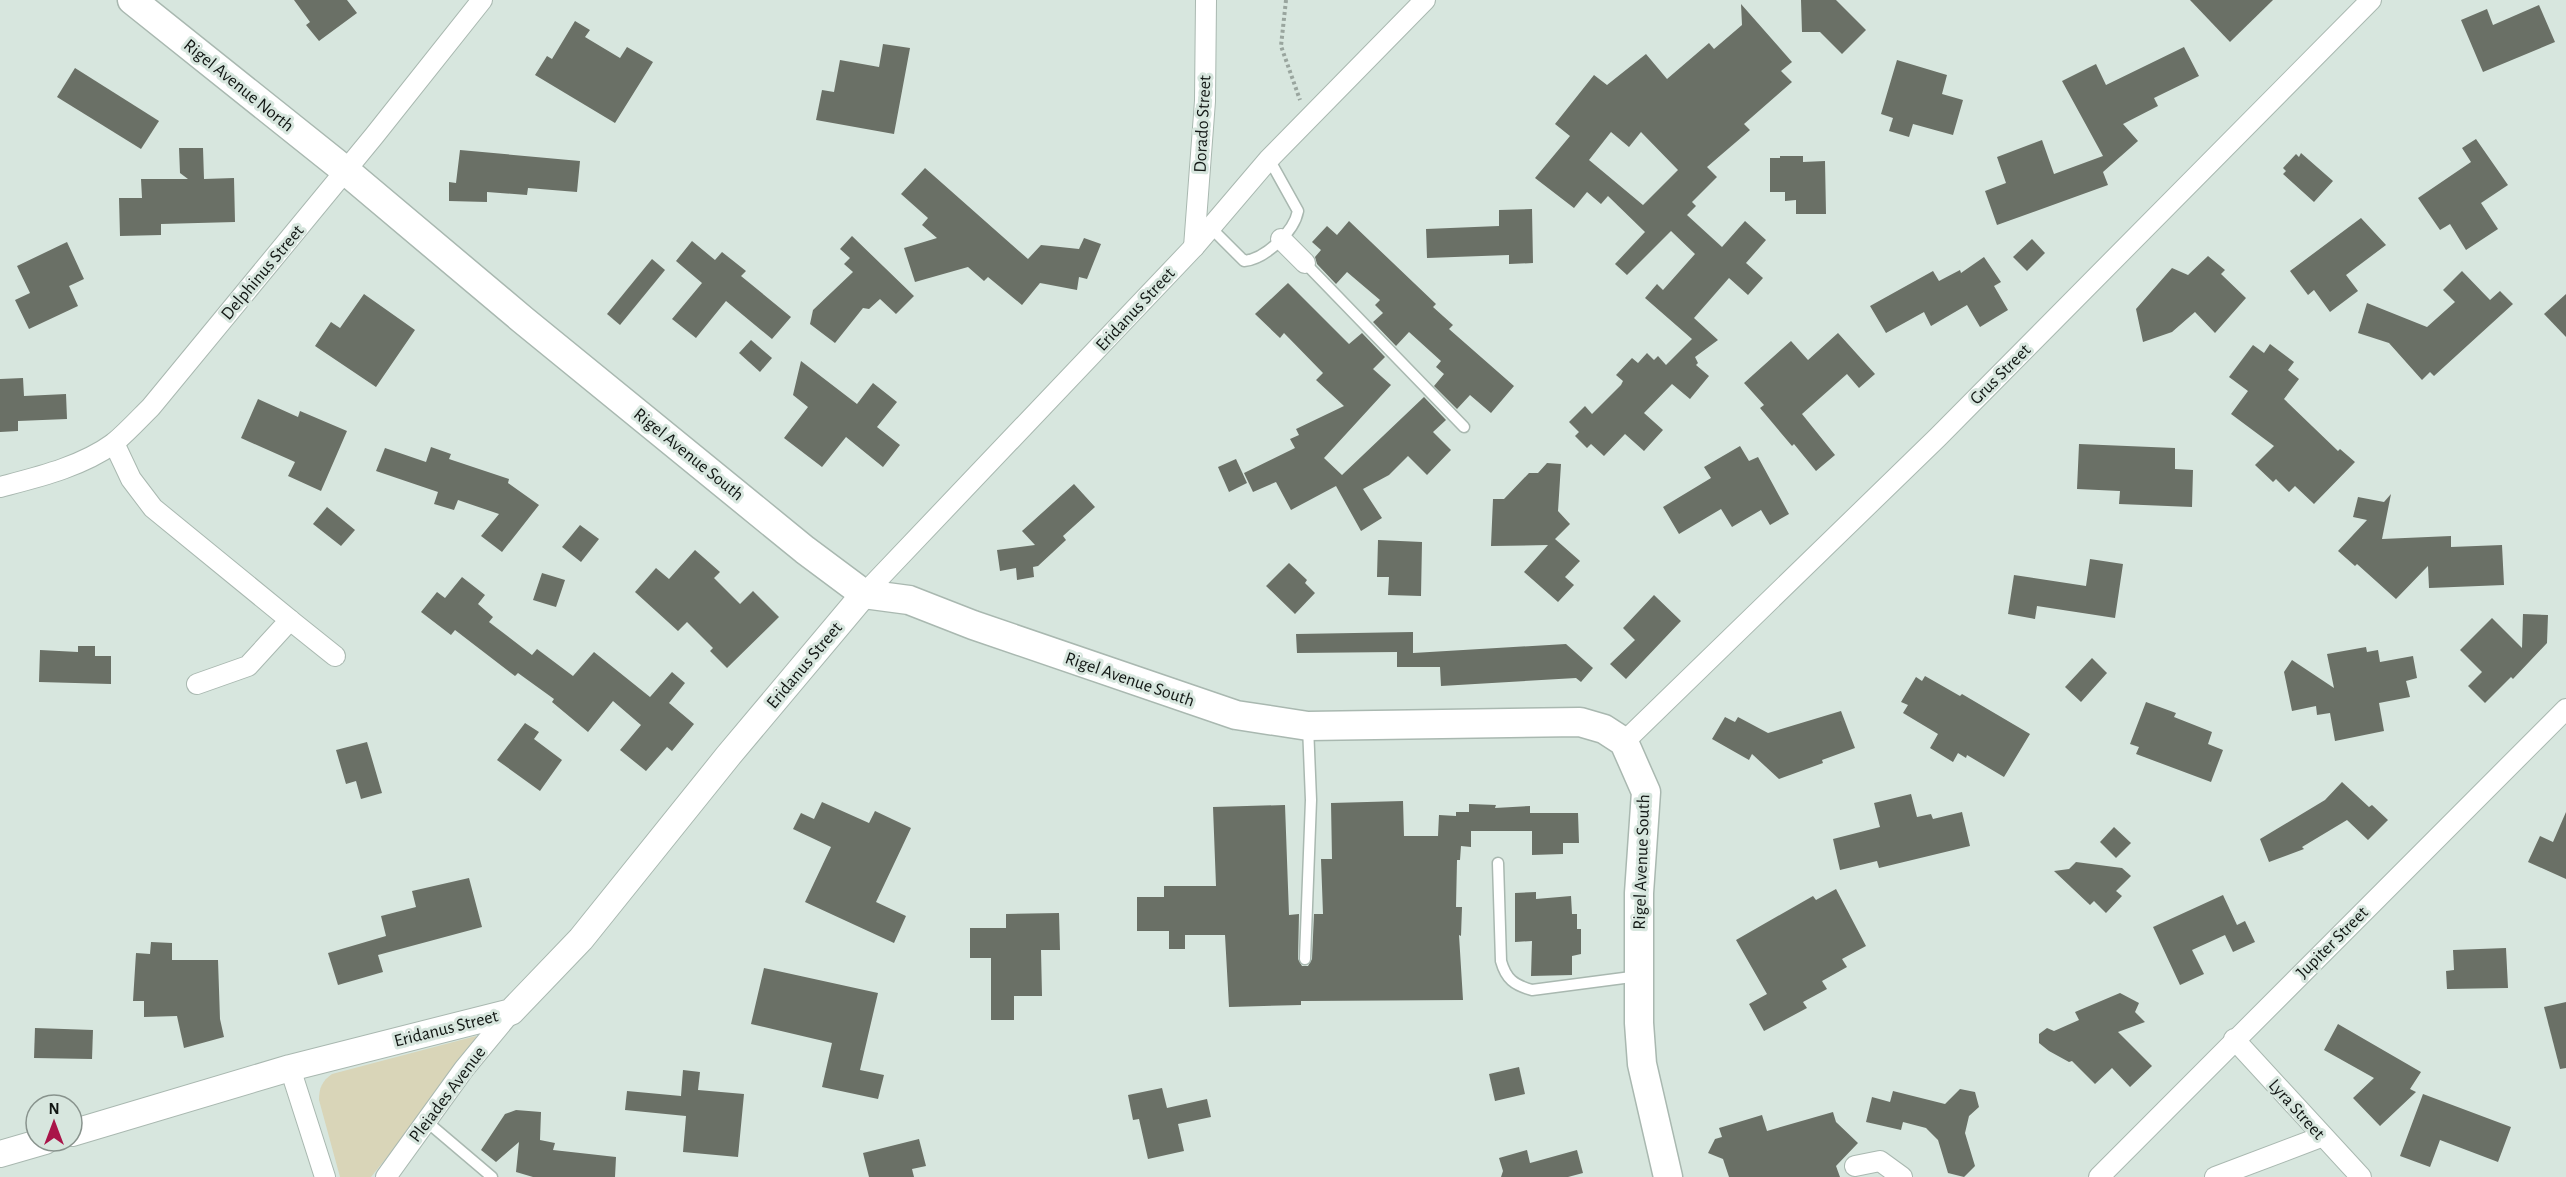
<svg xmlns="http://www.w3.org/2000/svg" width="2566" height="1177" font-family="'Alegreya Sans',sans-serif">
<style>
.green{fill:#d9d5b8}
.building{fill:#6a7066;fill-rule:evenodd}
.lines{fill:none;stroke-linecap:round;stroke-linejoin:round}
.service-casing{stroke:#a9b8b0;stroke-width:13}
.minor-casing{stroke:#a9b8b0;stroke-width:22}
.tertiary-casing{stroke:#a9b8b0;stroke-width:28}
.secondary-casing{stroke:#a9b8b0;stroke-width:31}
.path{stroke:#99a59e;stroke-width:4;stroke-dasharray:3 3;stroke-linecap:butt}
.service{stroke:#fff;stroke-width:10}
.minor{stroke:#fff;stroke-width:20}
.tertiary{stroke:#fff;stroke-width:26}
.secondary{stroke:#fff;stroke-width:28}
.labels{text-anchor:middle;stroke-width:6;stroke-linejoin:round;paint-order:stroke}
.street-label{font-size:18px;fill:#111613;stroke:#d7e6de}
</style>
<rect width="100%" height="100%" fill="#d7e6de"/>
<path class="green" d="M476,1036l4,5 -109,136h-31l-21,-77c0,-12 3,-19 13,-26z"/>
<g class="building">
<path d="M294,0h53l10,13 -38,28 -13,-16 4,-3z"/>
<path d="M1801,0h35l30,30 -24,24 -22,-22h-18z"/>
<path d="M2190,0h83l-43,42z"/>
<path d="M1741,4l51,58 -11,9 11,11 -48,42 6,6 -43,37 10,10 -25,25 4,4 -9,9 35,32 23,-26 21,19 -20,23 17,15 -15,17 -19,-17 -35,40 24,22 -23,17 3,6 -2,2 13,11 -19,23 -18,-15 -28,29 19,17 -19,21 -19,-17 -21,22 -13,-12 -4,4 -12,-12 4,-4 -10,-10 16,-16 7,8 29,-29 2,-4 -7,-6 16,-17 6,5 9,-10 7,7 4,-4 8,9 26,-26 -47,-41 12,-14 6,6 32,-36 -24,-23 -44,44 -12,-11 30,-32 -37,-36 -7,8 -14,-12 -13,16 -39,-30 35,-42 -15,-12 39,-49 13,10 39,-31 21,25 42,-36 5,6 28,-24zM1611,132l18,15 12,-15 37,38 -35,35 -54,-45z"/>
<path d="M2539,5l16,37 -72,30 -22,-52 26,-11 6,16z"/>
<path d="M575,21l15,9 -5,7 35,21 7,-11 26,15 -38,61 -80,-48 12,-19 5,3z"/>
<path d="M883,44l27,4 -16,86 -78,-14 6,-30 12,2 6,-32 39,7z"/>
<path d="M2184,47l15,29 -45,22 4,8 -35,18 15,17 -35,31 5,13 -111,40 -12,-34 21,-8 -9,-26 45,-17 12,34 49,-18 -41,-75 34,-17 10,21z"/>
<path d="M1897,60l50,15 -5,19 21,6 -10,35 -40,-11 -4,13 -20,-6 4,-13 -12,-4z"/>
<path d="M75,68l84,53 -18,28 -84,-52z"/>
<path d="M2476,139l32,46 -27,18 17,26 -32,21 -16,-26 -10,6 -22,-32 53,-36 -9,-14z"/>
<path d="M179,148h24l1,31 30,-1 1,44 -74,2v11l-41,1 -1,-38h23l-1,-19h47l-8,-6z"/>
<path d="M460,150l120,11 -3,31 -49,-4 -1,7 -40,-3v10l-38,-1v-19l7,1z"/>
<path d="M2301,153l32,28 -19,21 -31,-28 3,-3 -3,-3 13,-14 3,3z"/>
<path d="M1780,156h23v6l22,-1 1,53h-30v-14l-11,1v-9h-15v-34h10z"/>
<path d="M925,168l103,91 13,-14 38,4 5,-11 17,6 -14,35 -8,-2 -2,13 -37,-7 -18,22 -34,-28 -4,4 -16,-14 -53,15 -11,-34 33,-10 -15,-13 6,-7 -27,-24z"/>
<path d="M1532,209l1,54 -24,1v-9l-82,3 -1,-29 73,-3v-16z"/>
<path d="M2361,218l25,27 -40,30 12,16 -28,21 -16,-22 -6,5 -18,-24z"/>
<path d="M1349,221l87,83 -3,3 20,18 -4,4 65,57 -23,27 -21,-18 -13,14 -23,-23 10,-12 -8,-7 5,-6 -32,-29 -13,14 -23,-24 10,-9 -8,-8 5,-5 -33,-28 -11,12 -19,-20 -2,-7 6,-7 -9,-8 15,-16 10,9z"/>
<path d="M852,236l62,60 -18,18 -16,-15 -11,10 -6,-1 -28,35 -25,-19 3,-14 40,-38 -9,-8 6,-6 -10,-9z"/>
<path d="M2032,239l13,14 -18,18 -14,-14z"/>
<path d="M692,241l23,19 7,-8 24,19 -5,5 50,41 -19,22 -46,-38 -30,37 -24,-19 30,-36 -26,-22z"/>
<path d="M67,242l17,37 -15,7 9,20 -49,23 -14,-29 15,-7 -13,-27z"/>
<path d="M2208,256l17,14 -4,4 25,24 -31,35 -20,-21 -23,20 -29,10 -7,-33 36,-41 16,7z"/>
<path d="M1984,257l17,25 -7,4 14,24 -28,17 -13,-22 -36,21 -7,-14 -38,21 -16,-27 63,-35 6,10 21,-11 1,3z"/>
<path d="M652,259l13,11 -45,55 -13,-11z"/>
<path d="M2462,271l28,29 10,-9 13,13 -79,72 -4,-4 -8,8 -33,-37 -31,-10 9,-30 60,24 28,-25 -12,-12z"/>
<path d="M1288,283l61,61 13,-11 23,24 -12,12 18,16 -67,73 18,17 82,-78 22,23 -13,12 18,18 -24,25 -19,-19 -19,19 -26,14 19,29 -21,13 -25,-45 -45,24 -15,-28 -23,10 -9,-19 51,-25 -5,-9 9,-4 -3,-6 48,-23 -28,-26 7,-7 -39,-40 -4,5 -25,-24z"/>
<path d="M364,294l51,36 -39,57 -61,-41 16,-24 9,6z"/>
<path d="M2566,294v43l-22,-23z"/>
<path d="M1838,333l37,41 -16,14 -12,-14 -45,40 33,41 -19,16 -22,-27 -2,2 -32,-38 4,-3 -20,-22 47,-42 17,19z"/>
<path d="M751,340l21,18 -12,14 -21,-19z"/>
<path d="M2270,344l24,18 -6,8 11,9 -15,20 54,52 2,-2 15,13 -41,42 -19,-18 -6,6 -13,-13 -3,3 -18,-17 19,-19 -43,-32 17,-23 -19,-14 24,-32 11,8z"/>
<path d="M801,361l56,43 16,-21 24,19 -20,25 23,18 -17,22 -37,-30 -24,30 -38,-29 24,-31 -15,-12z"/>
<path d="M23,378l1,18 42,-2 1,25 -49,2v10l-18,1v-53z"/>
<path d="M258,399l40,18 2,-6 47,20 -26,60 -33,-15 7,-14 -54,-24z"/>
<path d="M2079,444l96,4v21l18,1 -1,37 -73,-3 1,-13 -43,-2z"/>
<path d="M1740,446l9,15 9,-4 31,57 -19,11 -9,-15 -29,17 -11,-18 -42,25 -16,-27 48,-29 -7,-11z"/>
<path d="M431,447l20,7 -2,5 60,20 -1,4 31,22 -37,47 -21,-16 18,-22 -41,-14 -4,10 -20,-6 4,-12 -62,-21 9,-23 41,14z"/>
<path d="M1236,459l11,24 -18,9 -11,-25z"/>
<path d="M1547,463l14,1 -3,47 12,13 -15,15 25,22 -15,16 9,8 -16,17 -34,-30 24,-27 -57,1 2,-47h11l25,-26h9z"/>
<path d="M1074,484l21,23 -32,29 3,4 -28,26 -5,1 1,10 -17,3 -1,-12 -16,3 -3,-21 38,-5 -13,-14z"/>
<path d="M2391,494l-9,45 69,-3v11l51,-2 2,40 -75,3 -1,-22 -32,33 -39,-35 -2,2 -17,-15 29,-31 -14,-3 5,-20 26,5z"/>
<path d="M327,507l28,23 -14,16 -28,-22z"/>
<path d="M580,525l19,14 -18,23 -19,-15z"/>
<path d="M1378,540l44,2 -1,54 -33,-1 1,-18h-12z"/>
<path d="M695,550l25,22 -6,6 26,26 13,-13 26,26 -52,51 -17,-17 3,-3 -26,-26 -9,9 -43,-39 21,-24 13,11z"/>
<path d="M2090,559l33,5 -8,54 -78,-12 -2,13 -27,-5 6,-39 72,11z"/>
<path d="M1289,563l18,17 -2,3 10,10 -20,21 -29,-28z"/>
<path d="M542,573l23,7 -9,27 -23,-7z"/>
<path d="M462,577l23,18 -7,9 15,13 -4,5 43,33 5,-6 36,27 21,-24 56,45 22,-25 13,11 -16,20 25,21 -22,27 -5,-4 -21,24 -26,-21 21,-25 -28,-24 -25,31 -36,-30 2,-3 -36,-26 -3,3 -60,-46 -4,5 -30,-23 16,-20 8,6z"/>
<path d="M1654,595l27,26 -55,58 -16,-15 25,-24 -12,-12z"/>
<path d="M2523,614l25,1 -1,28 -34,36 -2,-2 -26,26 -17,-17 14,-14 -22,-22 32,-32 30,30z"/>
<path d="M1413,632v21l153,-9 27,24 -12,14 -5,-4 -135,8 -1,-19h-43v-15l-100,1 -1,-19z"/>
<path d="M78,646h17v10h16v28l-72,-2 1,-32 38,2z"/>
<path d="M2366,647l1,5 11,-2 2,12 33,-6 4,22 -11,3 4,16 -31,6 5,28 -49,10 -5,-28 -13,2 -1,-9 -24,5 -8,-39 8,-12 42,28 -7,-34z"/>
<path d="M2092,658l15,15 -26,29 -16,-15z"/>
<path d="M1925,676l35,20 2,-2 68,40 -26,43 -37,-22 -1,3 -8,-5 -5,9 -23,-14 8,-14 -35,-21 5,-8 -7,-3 15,-25 6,4z"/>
<path d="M2146,702l30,11 -2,4 38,15 -4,12 15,6 -12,32 -75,-28 3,-7 -9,-3z"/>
<path d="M1841,711l14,37 -33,12 1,3 -44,16 -27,-25 -3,6 -37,-21 13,-22 10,5 3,-5 30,16z"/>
<path d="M525,723l14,9 -5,7 28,21 -22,31 -43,-31z"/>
<path d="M367,742l15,51 -21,6 -5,-18 -10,3 -10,-34z"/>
<path d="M2342,782l27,25 3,-2 16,15 -20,20 -21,-20 -45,27 2,2 -35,13 -9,-23 65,-39z"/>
<path d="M1911,794l6,23 14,-3 2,5 29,-7 8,34 -91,22 -2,-7 -37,9 -7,-31 47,-12 -6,-24z"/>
<path d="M1403,801l1,35h34l1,-21 17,1v-4h13v-8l27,1 -1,3 35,-2v7h48l1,30h-16v11l-31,1v-24h-61v16l-10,-1 -1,14h-3l-1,47h6l-1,29 -2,-1 4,65 -162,1v4l-72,2 -4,-72h-40v14h-16v-18h-32v-34h27v-11h52l-3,-79 72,-2 4,110 10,-1 -1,45 4,7h6l4,-7 2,-45h9l-2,-55h11l-1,-56z"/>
<path d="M822,802l47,21 6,-12 36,17 -35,74 30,14 -12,27 -89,-41 26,-55 -38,-18 8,-16 13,6z"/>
<path d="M2566,812v67l-38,-17 12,-26 13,6z"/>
<path d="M2114,827l17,16 -15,15 -16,-16z"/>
<path d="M2076,862l46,6 9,8 -15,15 6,5 -16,17 -12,-12 -4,4 -36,-34 15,-2z"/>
<path d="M469,878l13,49 -104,28 5,17 -45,13 -10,-32 58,-17 -5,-20 35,-9 -4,-16z"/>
<path d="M1836,889l30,57 -24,13 5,8 -25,14 5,8 -24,13 4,6 -43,23 -15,-27 18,-10 -31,-54 77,-44 3,4z"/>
<path d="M1536,892v7l35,-3 1,18h5v15h4v25l-9,2v19l-41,1 1,-35 -17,1v-49z"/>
<path d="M2223,895l14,30 8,-4 10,21 -22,10 -8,-17 -33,15 12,24 -24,11 -27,-58z"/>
<path d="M1059,913l1,37h-19l1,46h-28v24h-23v-62h-21v-30h36v-14z"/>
<path d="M151,942l21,1v17h46l2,59 4,18 -40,11 -7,-32 -33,1v-16h-11l3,-48 14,1z"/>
<path d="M2506,948l2,40 -61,1 -1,-18 8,-1 -1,-20z"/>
<path d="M764,968l114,25 -18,77 24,5 -6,24 -56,-12 10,-44 -81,-19z"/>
<path d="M2120,993l19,10 -4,9 10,10 -27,10 34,34 -22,21 -18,-19 -17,16 -23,-23 -3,1 -20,-11 -10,-8v-9l8,-6 7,3 25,-11 -4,-8z"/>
<path d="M2566,1002v66l-6,1 -16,-62z"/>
<path d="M2338,1024l83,48 -11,17 6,3 -36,34 -27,-28 21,-20 -50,-28z"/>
<path d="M35,1028l58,2 -1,29 -58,-1z"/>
<path d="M1519,1067l6,27 -30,7 -6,-27z"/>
<path d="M683,1070l17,2 -2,18 46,4 -6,63 -55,-5 3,-36 -61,-6 2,-19 54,5z"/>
<path d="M1162,1088l5,20 40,-9 4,18 -33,7 6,27 -36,8 -9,-40 -6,1 -5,-25z"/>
<path d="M1960,1089l15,3 4,15 -10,9 -4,17 10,33 -11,11 -16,-4 -10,-33 -12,-12 -23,-6 -2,8 -35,-8 6,-25 18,5 3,-11 52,13z"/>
<path d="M2423,1094l88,33 -13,35 -58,-22 -10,27 -30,-11z"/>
<path d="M516,1110l25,2 -1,28 15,3 -2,7 63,7 -1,20h-82l-17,-5 3,-30 -23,20 -15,-12 24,-36z"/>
<path d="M1833,1112l3,10 22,21 -22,23 4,11h-111l-6,-18 -15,-6 7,-14 7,-2 -3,-9 43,-13 5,16z"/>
<path d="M919,1139l7,27 -14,3 2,8h-45l-6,-24z"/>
<path d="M1527,1150l3,13 47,-13 6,23 -15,4h-67l2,-6 -4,-13z"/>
</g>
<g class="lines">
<g class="service-casing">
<g id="service">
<path d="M1209,226l35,35c21,-2 50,-29 54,-50l-29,-52"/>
<path d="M1305,263l159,164"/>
<path d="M1498,863l3,98c5,18 13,24 31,29l107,-14"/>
<path d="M1305,959l6,-159 -3,-74"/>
<path d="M426,1121l66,56"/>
</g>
</g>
<g class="minor-casing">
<g id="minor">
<path d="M1281,239l24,24"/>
<path d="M1194,247l11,-146 1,-101"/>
<path d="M114,443l17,36 22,29 137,112 -42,46 -51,18"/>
<path d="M0,487c38,-10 81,-20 114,-44 13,-11 25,-24 37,-36l223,-271 108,-136"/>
<path d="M864,594l330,-347 75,-88 156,-159"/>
<path d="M290,620l45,36"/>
<path d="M1624,742l314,-305 433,-437"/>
<path d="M2234,1039l127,138"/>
<path d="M290,1068l35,109"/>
<path d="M1855,1166l25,-5 22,16"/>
<path d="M386,1177l78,-108 47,-57"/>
<path d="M2099,1177l467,-468"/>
<path d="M2215,1177l106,-40"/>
</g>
</g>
<g class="tertiary-casing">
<g id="tertiary">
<path d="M72,1133l218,-65 221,-56 70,-73 147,-183 136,-162"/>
<path d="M0,1154l45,-13"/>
</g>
</g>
<g class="secondary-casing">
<path id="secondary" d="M132,0l214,171 177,149 282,230 59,44 45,6 64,25 263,90 72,11 272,-4 24,7 20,13 22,50 -7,101v130l3,41 26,113"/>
</g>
<path class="path" d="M1286,0l-5,46 19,54"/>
<use href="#service" class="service"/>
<use href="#minor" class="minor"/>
<use href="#tertiary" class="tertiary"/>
<use href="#secondary" class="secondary"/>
</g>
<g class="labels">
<g class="street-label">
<text transform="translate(239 85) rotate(39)" y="6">Rigel Avenue North</text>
<text transform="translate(1202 124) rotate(-87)" y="6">Dorado Street</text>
<text transform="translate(262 272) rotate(-50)" y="6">Delphinus Street</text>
<text transform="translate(1135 309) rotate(-47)" y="6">Eridanus Street</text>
<text transform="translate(2000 374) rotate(-45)" y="6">Grus Street</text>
<text transform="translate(689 454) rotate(39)" y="6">Rigel Avenue South</text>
<text transform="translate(804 665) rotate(-50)" y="6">Eridanus Street</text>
<text transform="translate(1130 679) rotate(19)" y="6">Rigel Avenue South</text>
<text transform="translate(1641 862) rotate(-88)" y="6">Rigel Avenue South</text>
<text transform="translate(2332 942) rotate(-45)" y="6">Jupiter Street</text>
<text transform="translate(446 1028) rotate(-14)" y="6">Eridanus Street</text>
<text transform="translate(447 1094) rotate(-53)" y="6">Pleiades Avenue</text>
<text transform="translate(2297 1109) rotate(48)" y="6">Lyra Street</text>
</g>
</g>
<g transform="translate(54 1123)"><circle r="28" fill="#d7e6de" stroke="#88938d" stroke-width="1.5"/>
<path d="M0-4.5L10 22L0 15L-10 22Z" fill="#a91449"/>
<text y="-9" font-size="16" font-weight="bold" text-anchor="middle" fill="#111613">N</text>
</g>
</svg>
